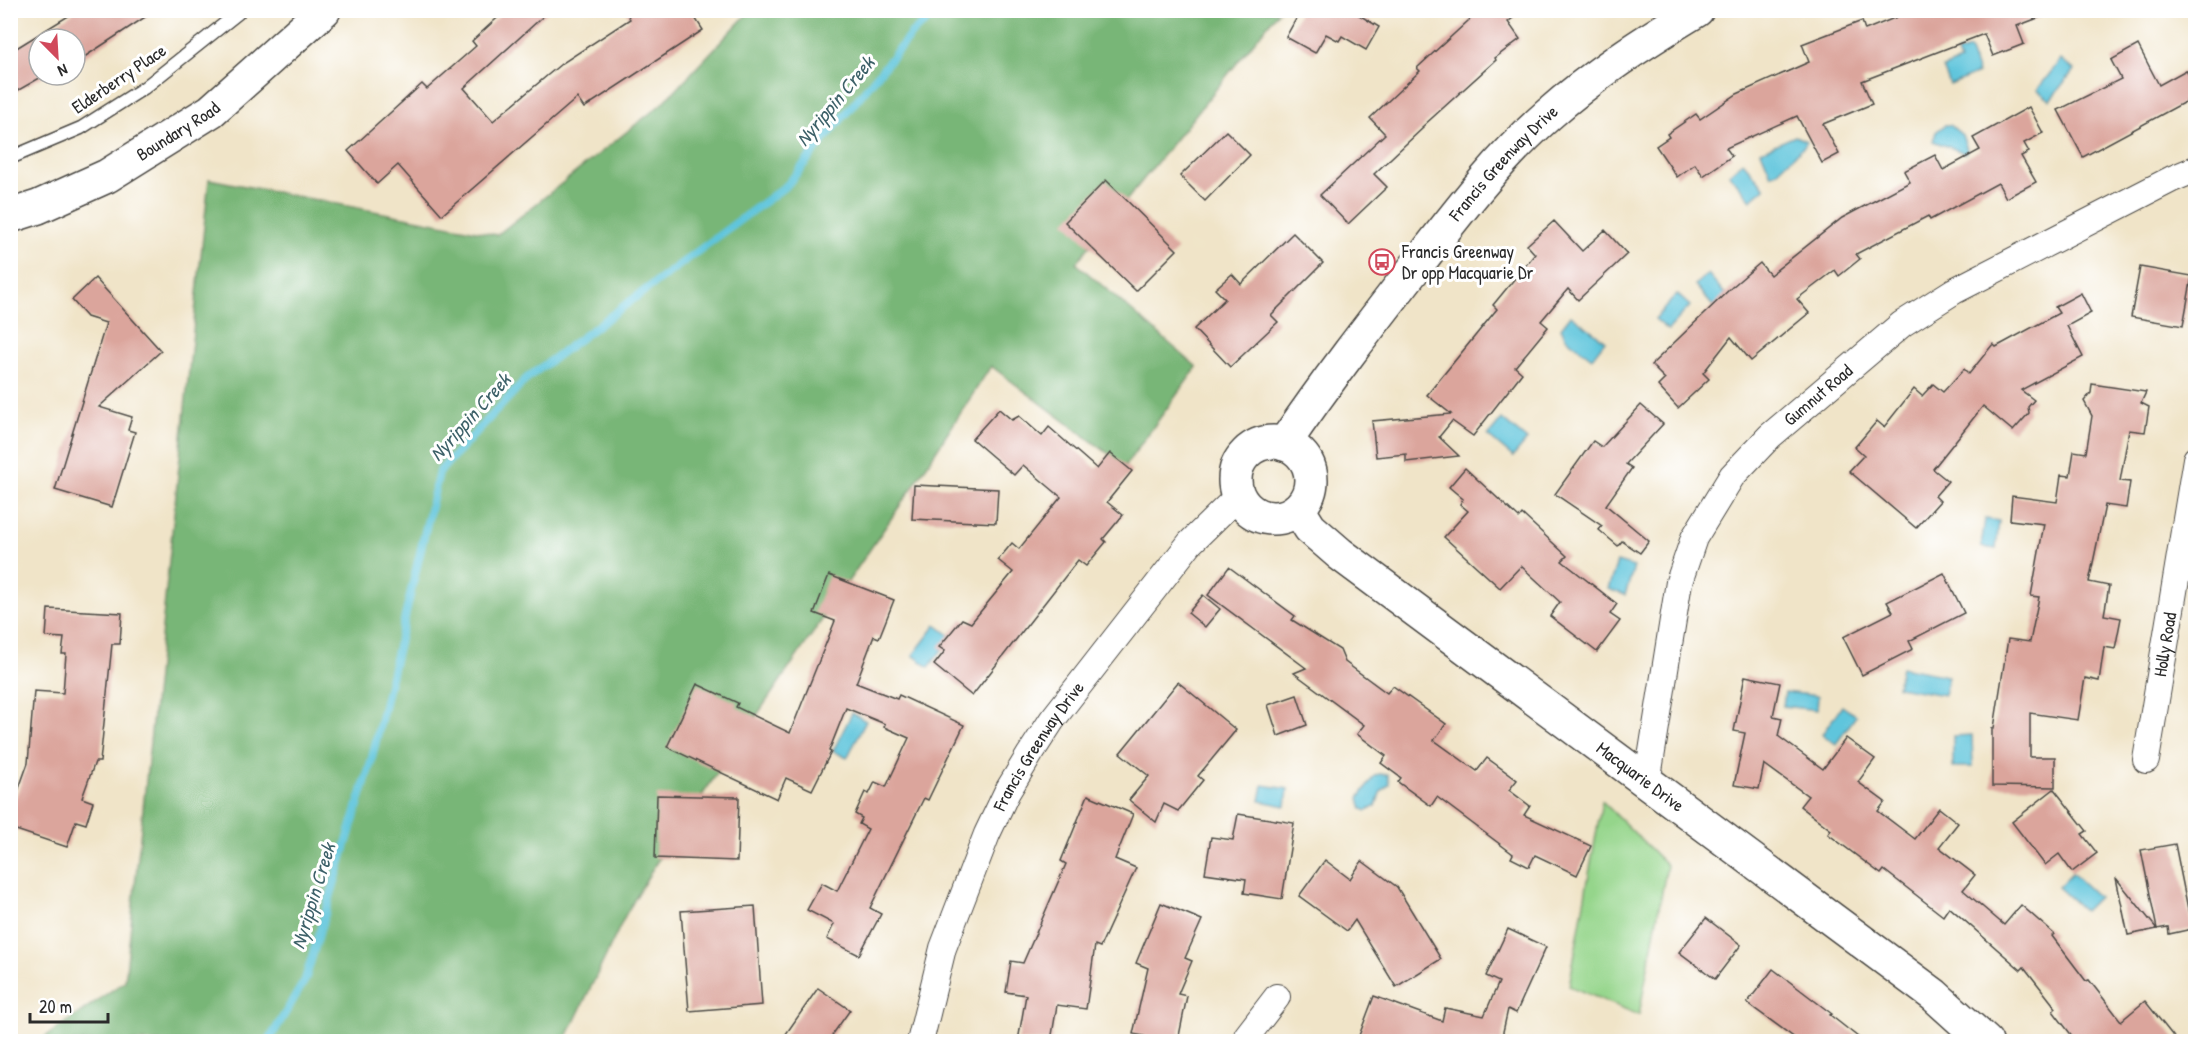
<svg xmlns="http://www.w3.org/2000/svg" width="2206" height="1052" font-family="'Patrick Hand',sans-serif">
<style>
.green{fill:#95d58b;stroke:#60805b;stroke-width:1.5}
.forest{fill:#78b677;stroke:#527051;stroke-width:1.5}
.water{fill:#5fc5dc;stroke:#457884;stroke-width:1.5}
.lines{fill:none;stroke-linecap:round;stroke-linejoin:round}
.stream{stroke:#5fc5dc;stroke-width:8}
.building{fill:#dba59c}
.service-casing{stroke:#494743;stroke-width:15}
.minor-casing{stroke:#494743;stroke-width:28}
.secondary-casing{stroke:#494743;stroke-width:36}
.primary-casing{stroke:#494743;stroke-width:36}
.service{stroke:#fff;stroke-width:12}
.minor{stroke:#fff;stroke-width:26}
.secondary{stroke:#fff;stroke-width:33}
.primary{stroke:#fff;stroke-width:33}
.labels{text-anchor:middle;stroke-width:6;stroke-linejoin:round;paint-order:stroke}
.street-label{font-size:18px;fill:#2b2b2b;stroke:#fff}
.poi-label{font-size:18px;fill:#2b2b2b;stroke:#fff;text-anchor:start}
.water-label{font-size:20px;font-style:italic;fill:#3d6169;stroke:#fff}
</style>
<rect width="100%" height="100%" fill="#fff"/>
<filter id="ink" filterUnits="userSpaceOnUse"><feTurbulence type="fractalNoise" baseFrequency=".0167" numOctaves="2"/><feDisplacementMap in="SourceGraphic" scale="12" xChannelSelector="R" yChannelSelector="G"/><feConvolveMatrix kernelMatrix="1 2 1 2 8 2 1 2 1" color-interpolation-filters="sRGB"/></filter>
<filter id="wash" filterUnits="userSpaceOnUse"><feTurbulence type="fractalNoise" baseFrequency=".008" numOctaves="4" result="noise"/><feDisplacementMap in="SourceGraphic" scale="24" xChannelSelector="R" yChannelSelector="G"/><feGaussianBlur stdDeviation="1.35" result="paint"/><feColorMatrix in="noise" values="0 0 0 0 0 0 0 0 0 0 0 0 0 0 0 0 0 1.4 0 .05"/><feComposite in="paint" operator="in"/></filter>
<g filter="url(#wash)">
<rect width="100%" height="100%" fill="#f0e4c8"/>
<path class="green" d="M1602,801l65,64 -28,150 -70,-29z"/>
<path class="forest" d="M750,11h529l-203,252 121,104 -72,99 -134,-100 -77,119 -258,378 -30,51 -61,127 -527,1 87,-61 84,-802 288,56 167,-133z"/>
<g class="water">
<path d="M1969,49l9,24 -28,12 -7,-17 17,-7 -3,-8z"/>
<path d="M2061,59l13,11 -24,30 -13,-10z"/>
<path d="M1945,125h5l12,10 5,14 -2,4 -32,-12 3,-9z"/>
<path d="M1795,136l11,5 -1,4 -28,27 -6,3 -10,-24z"/>
<path d="M1743,162l22,26 -14,12 -22,-26z"/>
<path d="M1708,274l22,26 -13,11 -22,-26z"/>
<path d="M1677,294l13,12 -22,24 -13,-11z"/>
<path d="M1571,315l34,26 -13,17 -26,-20 -5,-10z"/>
<path d="M1502,419l25,21 -14,17 -25,-21z"/>
<path d="M1985,519l14,2 -3,28 -15,-2z"/>
<path d="M1617,562l17,5 -9,28 -17,-6z"/>
<path d="M936,625l16,12 -23,30 -16,-12z"/>
<path d="M1901,667l47,9 -4,19 -47,-8z"/>
<path d="M1785,692l33,4 -1,14 -34,-4z"/>
<path d="M1842,706l14,10 -20,28 -14,-10z"/>
<path d="M852,713l14,8 -19,37 -14,-7z"/>
<path d="M1972,735l1,32h-20v-31z"/>
<path d="M1380,774l8,1 1,9 -9,9 -4,13 -9,5 -5,-2 -3,-11 16,-23z"/>
<path d="M1263,785l25,4 -2,17 -26,-5z"/>
<path d="M2072,873l26,24 -14,14 -26,-24z"/>
</g>
<g class="lines">
<path class="stream" d="M268,1042l37,-62 66,-218 68,-290 88,-94 260,-193 125,-152 27,-23"/>
</g>
<g id="blocks">
<g class="building">
<path d="M78,10h78l-81,53v-24h-36v36h6l-35,20v-43z"/>
<path d="M506,10h44l-86,78 29,33 68,-57 69,-45 -5,-9h65l13,20 -119,78 -7,-10 -135,117 -44,-50 -21,19 -29,-33 74,-67 5,5 49,-43 -4,-5z"/>
<path d="M1301,10h50l28,17 -13,23 -24,-14 -3,5 -13,-7 -11,19 -29,-16z"/>
<path d="M1480,10h43l-15,12 12,17 -25,19 1,2 -74,67 1,1 -49,46 13,13 -39,37 -28,-29 65,-61 -15,-16 50,-47 -3,-3z"/>
<path d="M1914,10l140,2 -37,14 7,18 -31,12 -9,-22 -122,47 10,23 -49,20 16,30 -17,9 -25,-47 -71,32 6,8 -29,20 -8,-12 -18,13 -21,-31 13,-9 -2,-3 29,-20 4,5 37,-25 72,-32 -7,-18 60,-23 3,9z"/>
<path d="M2138,45l21,40 27,-15 10,17v9l-113,61 -25,-47 63,-31 -10,-19z"/>
<path d="M2029,107l14,26 -19,10 5,9 -8,4 15,26 -30,16 -8,-15 -68,37 -2,-4 -72,38 4,5 -21,17 -4,-6 -38,29 12,14 -58,48 -20,-24 -28,36 6,6 -31,29 -20,-22 7,-7 -14,-14 81,-78 28,-24 10,12 72,-57 68,-36 -6,-11 31,-16 8,15 37,-20 -7,-12z"/>
<path d="M1226,131l24,24 -45,46 -25,-25z"/>
<path d="M1106,180l71,70 -41,41 -71,-69z"/>
<path d="M1554,221l28,30 23,-21 22,24 -49,46 -10,-11 -27,32 7,6 -33,40 7,6 -49,63 -21,-15 -13,16 20,19 -53,6v-8l-30,3 -4,-36 79,-7 -24,-19 70,-86 -4,-4 42,-51 -8,-9z"/>
<path d="M1293,233l30,30 -52,52 7,7 -48,45 -36,-38 31,-30 -10,-10 17,-15 9,10z"/>
<path d="M2140,267l52,9 -9,50 -52,-9z"/>
<path d="M95,278l66,73 -62,56 33,10 -4,13 7,2 -23,75 -57,-17 51,-167 -19,-6 -15,-17z"/>
<path d="M2081,293l10,20 -24,13 16,31 -62,33 13,10 -6,7 1,6 -16,18 -30,-25 -50,63 15,12 -13,15 5,5 -24,27 -67,-57 15,-16 -9,-8 22,-26 7,6 30,-38 8,7 11,-12 10,8 21,-23 5,5 24,-30 3,3 63,-34 -4,-6z"/>
<path d="M2092,384l54,8 -5,11 8,4 -4,25 -16,-2 -9,51 10,1 -4,26 -21,-3 -16,77 20,4 -5,29 17,3 -6,31 -11,-2 -5,34 -14,-3 -7,42 -48,-7v44h25v30l-63,-1v-58h2l14,-89 22,3 9,-45 -8,-1 13,-72 -34,-4 2,-24 45,6 4,-27 9,1 4,-25 12,2 6,-37 -8,-15 7,-8z"/>
<path d="M1641,405l22,19 -37,40 6,4 -26,37 43,36 -9,12 -18,-12 -4,5 -19,-16 3,-4 -47,-32 38,-53 9,6z"/>
<path d="M999,409l13,11 7,-4 23,20 7,-9 48,42 13,-16 22,18 -25,31 16,13 -20,24 3,3 -20,24 -8,-6 -106,136 -38,-31 11,-14 -6,-4 23,-28 9,4 42,-51 -15,-12 14,-17 7,6 42,-52 -38,-32 -9,10 -42,-36z"/>
<path d="M1465,468l54,50 3,-4 45,42 -5,5 55,43 -7,10 10,7 -23,31 -47,-36 10,-14 -39,-36 -21,22 -56,-51 24,-26 -8,-7 3,-5 -14,-12z"/>
<path d="M914,485l84,4 -2,34 -84,-4z"/>
<path d="M1229,567l66,49 -3,4 48,30 5,12 42,31 6,-7 53,38 -12,16 43,31 10,-13 30,22 -8,10 21,16 -6,9 67,31 -14,29 -42,-20 -6,12 -18,-9 2,-4 -76,-57 -6,9 -33,-24 3,-4 -20,-15 5,-7 -29,-22 7,-9 -70,-52 12,-5 -98,-73z"/>
<path d="M1944,573l20,40 -55,28 4,8 -51,26 -19,-38 50,-25 -6,-10z"/>
<path d="M829,575l65,25 -15,38 -5,-2 -18,47 41,16 2,-4 65,30 -36,75 -4,-2 -54,110 11,6 -22,41 -32,-16 7,-15 -27,-14 15,-27 15,8 31,-62 -9,-5 3,-6 -7,-4 10,-22 4,2 6,-12 11,5 23,-49 -25,-11 1,-3 -39,-16 -17,43 2,1 -19,38 -26,-12 -9,21 -110,-52 30,-63 41,19 -2,4 54,26 45,-112 -21,-8z"/>
<path d="M1203,595l17,14 -15,18 -17,-14z"/>
<path d="M48,609l74,4 -2,31h-8l-12,118h-5l-13,36 11,4 -7,22 -10,-3 -9,26 -57,-19v-27l4,1 14,-39 6,-72 29,2 3,-39h-4l2,-16 -18,-1z"/>
<path d="M1745,676l35,7 -7,33 9,2 -4,18 45,33 23,-31 29,21 -17,23 27,20 -7,9 37,28 24,-31 19,15 -19,24 36,28 -12,15 41,35 17,-20 33,29 -2,2 34,45 3,-1 32,41 24,-20 32,40h-101l-23,-30 3,-3 -32,-41 -3,3 -72,-63 -6,9 -59,-46 -3,4 -53,-40 3,-4 -31,-24 8,-10 -44,-32 -5,25 -25,-4 11,-52 -11,-2z"/>
<path d="M1178,682l58,48 -38,46 5,4 -25,31 -14,-7 -8,18 -27,-22 20,-24 -29,-23z"/>
<path d="M1297,695l10,30 -29,11 -10,-31z"/>
<path d="M2054,789l33,42 -5,3 15,19 -25,19 -13,-18 -14,11 -33,-43z"/>
<path d="M657,795l82,2 -2,64 -82,-3z"/>
<path d="M1088,795l45,19 -18,45 21,9 -36,79 -5,-2 -9,64 -29,-4 -6,36h-33l8,-46 -20,-3 5,-31 12,2 43,-99 -5,-3z"/>
<path d="M1238,814l56,9 -12,76 -38,-6 2,-14 -41,-6 6,-36 22,3z"/>
<path d="M2175,844l17,85 -23,5 -1,-7 -11,2 -16,-79z"/>
<path d="M1325,860l25,19 12,-18 35,26 44,72 -45,28 -41,-67 -8,11 -48,-35z"/>
<path d="M2116,878l41,51 -29,6z"/>
<path d="M1161,903l41,17 -17,38 7,3 -14,33 9,2 -9,45h-36l2,-5 -11,-2 15,-66 -12,-5z"/>
<path d="M755,906l7,99 -73,6 -8,-100z"/>
<path d="M1706,918l35,27 -26,34 -36,-27z"/>
<path d="M1508,929l38,18 -30,66 -8,-4 -7,32h-144l17,-45 68,25 3,-13 39,8 15,-34 -13,-6z"/>
<path d="M1773,969l59,45 -2,1 33,26h-64l-52,-38z"/>
<path d="M818,988l32,22 -22,31h-47z"/>
</g>
</g>
</g>
<g filter="url(#ink)">
<use href="#blocks" fill-opacity="0" stroke="#494743" stroke-width="1.5"/>
<g class="lines">
<g class="service-casing">
<path id="service" d="M10,158l71,-30 63,-40 94,-75"/>
</g>
<g class="minor-casing">
<g id="minor">
<path id="s1" d="M2146,760l50,-301"/>
<path id="s2" d="M1647,783l32,-201 15,-44 38,-62 38,-40 132,-112 52,-33 218,-112 24,-10"/>
<path id="s3" d="M920,1042l23,-94 44,-114 20,-42 23,-38 22,-34 138,-177 47,-46"/>
<path d="M1246,1042l1,-6 30,-39"/>
</g>
</g>
<g class="secondary-casing">
<g id="secondary">
<circle cx="1273" cy="480" r="38"/>
<path id="s4" d="M1284,444c42,-62 87,-120 133,-179 41,-53 81,-106 131,-150 46,-41 96,-73 149,-105"/>
<path id="s5" d="M1298,509l12,19 30,26 594,441 52,47"/>
</g>
</g>
<g class="primary-casing">
<g id="primary">
<path id="s6" d="M10,216l28,-9 69,-31 104,-65 113,-101"/>
</g>
</g>
<use href="#service" class="service"/>
<use href="#minor" class="minor"/>
<use href="#secondary" class="secondary"/>
<use href="#primary" class="primary"/>
</g>
</g>
<defs>
<g id="bus-ring" transform="scale(1.35)"><circle r="9.5" fill="#fff" stroke="#d1495b" stroke-width="1.5"/><path d="M-5-6H5V4H4V6H2V4H-2V6H-4V4H-5ZM-3.5-4V0h7V-4ZM-3.5 1.2v1.5H-2V1.2ZM2 1.2v1.5H3.5V1.2Z" fill="#d1495b"/></g>
</defs>
<g fill-rule="evenodd">
<use href="#bus-ring" x="1382" y="262"/>
</g>
<g class="labels">
<g class="street-label">
<text transform="translate(119 79) rotate(-34)" y="6">Elderberry Place</text>
<text dy="6" stroke="none"><textPath href="#s6" startOffset="189">Boundary Road</textPath></text>
<text dy="6" stroke="none"><textPath href="#s4" startOffset="357">Francis Greenway Drive</textPath></text>
<text dy="6" stroke="none"><textPath href="#s2" startOffset="441">Gumnut Road</textPath></text>
<text dy="6" stroke="none"><textPath href="#s1" startOffset="117">Holly Road</textPath></text>
<text dy="6" stroke="none"><textPath href="#s3" startOffset="321">Francis Greenway Drive</textPath></text>
<text dy="6" stroke="none"><textPath href="#s5" startOffset="436">Macquarie Drive</textPath></text>
</g>
<g class="poi-label">
<text x="1402" y="258">Francis Greenway<tspan x="1402" dy="21">Dr opp Macquarie Dr</tspan></text>
</g>
<g class="water-label">
<text transform="translate(835 101) rotate(-50)" y="7">Nyrippin Creek</text>
<text transform="translate(470 417) rotate(-48)" y="7">Nyrippin Creek</text>
<text transform="translate(313 896) rotate(-73)" y="7">Nyrippin Creek</text>
</g>
</g>
<rect width="2206" height="1052" fill="none" stroke="#fff" stroke-width="36"/>
<g transform="translate(57 57) rotate(156)"><circle r="28" fill="#ffffff" stroke="#aaaaaa" stroke-width="1.5"/>
<path d="M0-4.5L10 22L0 15L-10 22Z" fill="#d1495b"/>
<text y="-9" font-size="16" font-weight="bold" text-anchor="middle" fill="#2b2b2b">N</text>
</g>
<path d="M30 1013v9h78v-9" fill="none" stroke="#2b2b2b" stroke-width="3"/>
<text x="39" y="1013" font-size="18" fill="#2b2b2b" stroke="#ffffff" stroke-width="4.5" paint-order="stroke">20 m</text>
</svg>
